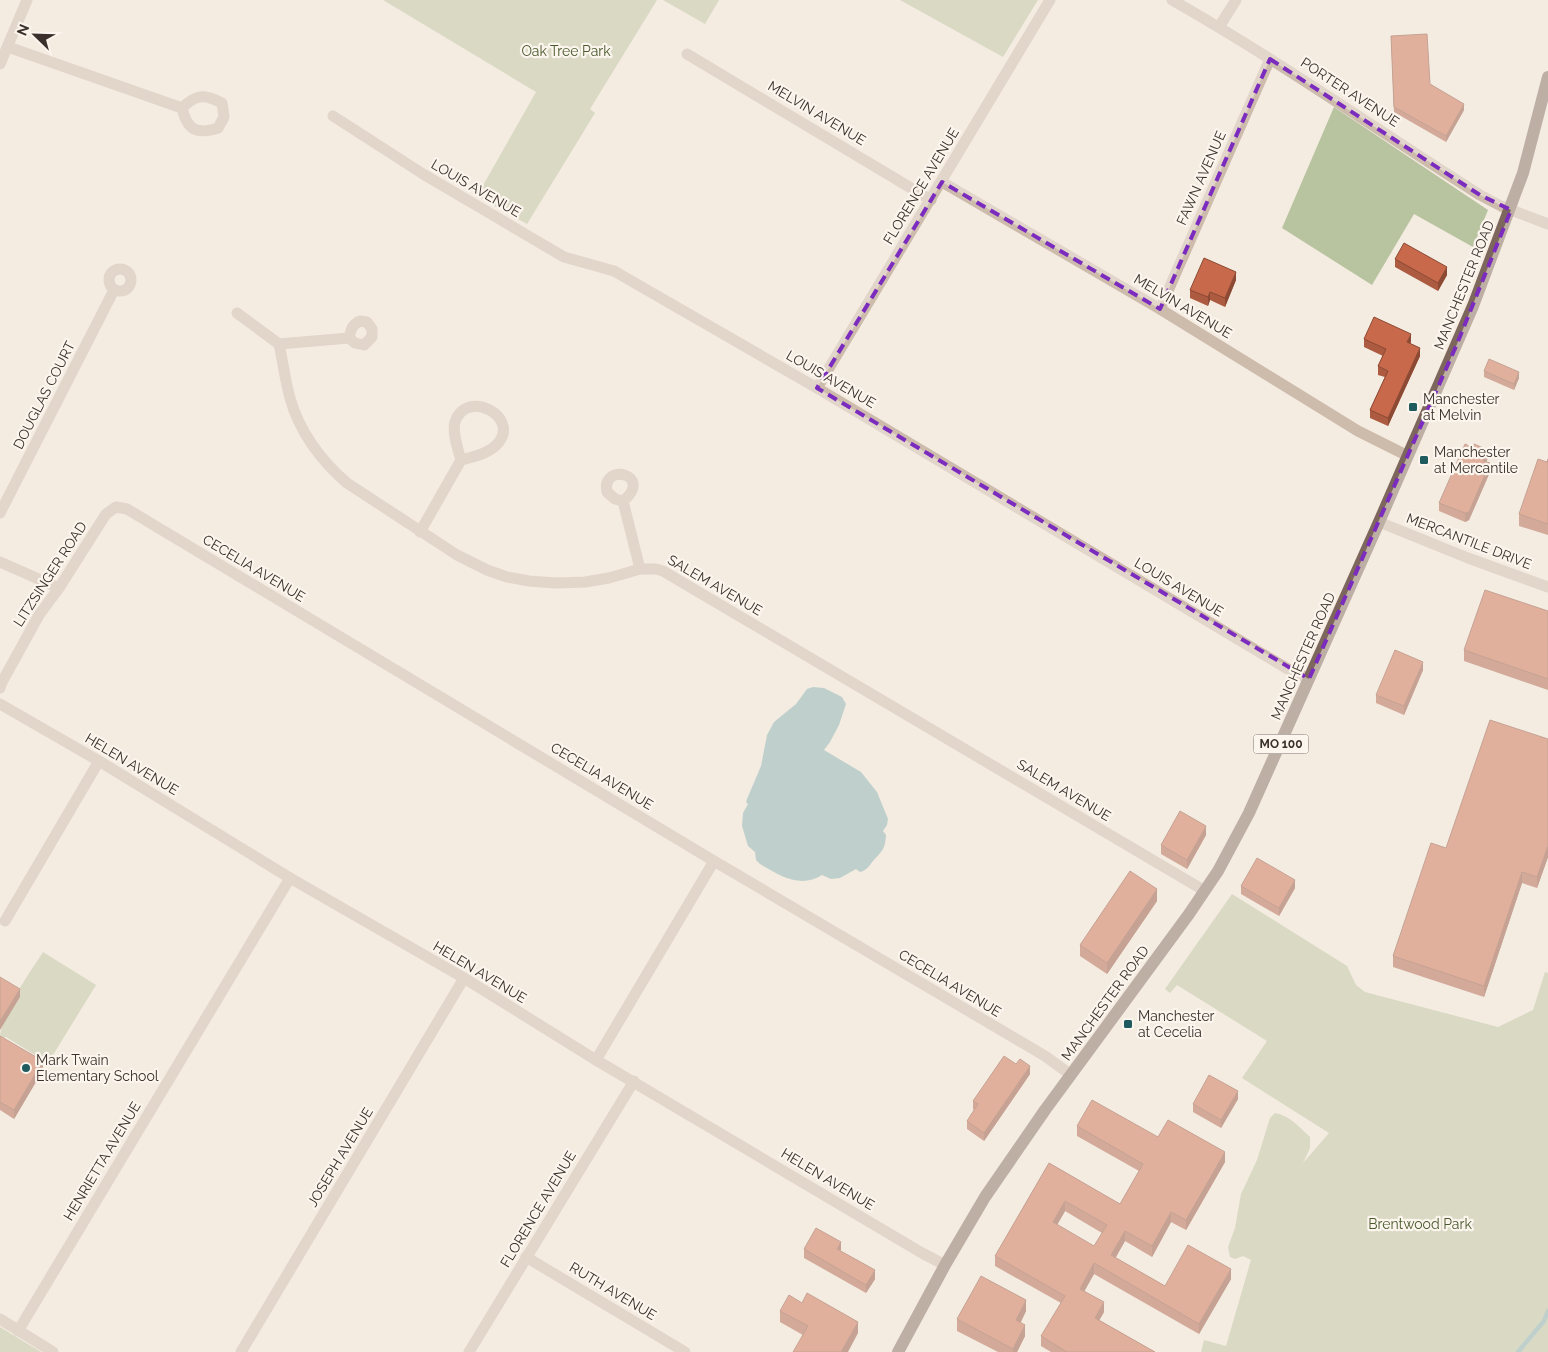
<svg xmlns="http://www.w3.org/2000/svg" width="1548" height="1352" font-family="Raleway,sans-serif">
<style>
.green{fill:#b8c4a0}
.water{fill:#7fb0b2}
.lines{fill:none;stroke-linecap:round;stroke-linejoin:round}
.stream{stroke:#7fb0b2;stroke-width:4.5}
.minor{stroke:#cdbbac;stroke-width:11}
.primary{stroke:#7d675c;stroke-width:12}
.wall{fill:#ac5a40;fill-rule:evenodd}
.shaded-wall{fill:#8c4a34}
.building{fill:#c8694b;stroke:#8c4a34;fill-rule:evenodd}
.marked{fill:none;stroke:#7b2cbf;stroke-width:4;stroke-dasharray:10 6;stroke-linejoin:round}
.poi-dot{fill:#1f5a5e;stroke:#fbf5ee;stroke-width:2}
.labels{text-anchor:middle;stroke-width:4.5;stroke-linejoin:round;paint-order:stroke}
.shield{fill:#fbf5ee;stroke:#756b66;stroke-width:1}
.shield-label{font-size:12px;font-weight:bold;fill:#3b302b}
.park-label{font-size:14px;fill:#4a5a2e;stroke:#fbf5ee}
.street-label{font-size:14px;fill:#3b302b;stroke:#fbf5ee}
.poi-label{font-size:14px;fill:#3b302b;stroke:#fbf5ee;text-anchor:start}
</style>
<rect width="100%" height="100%" fill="#f4ebe1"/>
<g class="green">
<path d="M383,0h274l-67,109 5,4 -68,111 -50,-28 59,-104z"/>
<path d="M663,0h56l-14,24z"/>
<path d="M900,0h138l-35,57z"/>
<path d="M1334,107l154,103 -15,37 -59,-33 -42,71 -90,-57z"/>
<path d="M1232,894l115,72 9,19 9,7 133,35 35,-17 12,-38 3,1v379h-347l3,-12 22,6 25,-86 -8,-4 -8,3 -5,-2 -2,-10 7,-19 6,-34 16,-34 13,-42 5,-5c14,2 24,14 35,24v11l-7,15 26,-30 -87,-55 25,-37 -90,-56 -7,8 -5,-4z"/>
<path d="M43,952l53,33 -48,78 -42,-26 -6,2c0,-25 29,-65 43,-87z"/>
<path d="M0,1327l41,25h-41z"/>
</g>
<path class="water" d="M813,687l11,1 18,9 4,7 -7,21 -9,17 -6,8 37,22 16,20 11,27 -1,6 -4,6 3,4c-1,15 -4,16 -13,26 -4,5 -6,9 -13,11l-4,-3 -16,9 -9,1 -9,-4c-22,14 -43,0 -62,-11l-4,-4 -1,-8 -7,-6 -6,-20 1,-13 5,-9 -2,-2 1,-3 14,-33 6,-31 7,-13 22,-18 11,-15z"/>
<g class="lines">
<path class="stream" d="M1518,1352l26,-31 4,-10"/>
<g class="minor">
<path d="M1172,0c106,60 205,130 308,195l21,11 47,18"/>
<path d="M1219,27l17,-27"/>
<path d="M8,47l174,61c14,-14 23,-14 40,-5l2,14 -6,11c-21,7 -31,2 -36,-20"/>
<path d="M687,54l244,146"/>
<path d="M0,64l27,-64"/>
<path d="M333,116l90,58 141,83 50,14 203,117 469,280 23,11"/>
<path d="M942,182l218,127 198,122 50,25"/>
<circle cx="120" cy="280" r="11"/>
<path d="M1160,309l110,-250"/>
<path d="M237,313l42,31c4,18 6,36 11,54 9,33 31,63 57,85l110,72 30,15 20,7 22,4 27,2 29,-1 24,-4 31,-9h16l7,2 542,320"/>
<path d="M279,344l70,-6c2,-9 3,-13 11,-17l7,1 5,7v8l-8,8 -9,-2 -6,-5"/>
<path d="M817,388l233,-388"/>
<path d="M623,501l-8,-2 -8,-7c-6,-31 48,-17 16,9l17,68"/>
<path d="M0,513l114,-223"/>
<path d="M1379,522l89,36 80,29"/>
<path d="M420,532l41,-72c-3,-11 -9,-27 -6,-38 11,-34 64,-6 44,20 -8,11 -26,15 -38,18"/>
<path d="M0,562l59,26"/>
<path d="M0,688l2,-6 37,-67 20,-27 47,-74 10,-7 11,2 587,352 331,195 26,19"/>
<path d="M0,704l99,57 191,117 174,100 132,82 326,193 23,12"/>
<path d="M5,921l94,-160"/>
<path d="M596,1060l118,-199"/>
<path d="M526,1257l159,95"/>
<path d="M0,1319l53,33"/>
<path d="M18,1331l272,-453"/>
<path d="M241,1352l223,-374"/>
<path d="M469,1352l165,-271"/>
</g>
<path class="primary" d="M898,1352l47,-87 40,-68 60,-87 144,-196 29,-43 31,-58 130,-291 94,-216 50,-133 25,-96"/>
</g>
<g class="wall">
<path d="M1391,36l39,48 34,26 -18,32 -52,-30z"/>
<path d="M1395,259l52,16 -9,16 -43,-24z"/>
<path d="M1236,280l-11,27 -15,-7 -2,6 -18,-8v-8z"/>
<path d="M1364,339l47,3 -1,1 10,13 -32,70 -18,-8v-8l15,-33 -7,-2v-9l5,-10 -19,-9z"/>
<path d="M1484,371l35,7 -5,12 -30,-13z"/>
<path d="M1488,458l-2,4 4,10 -21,48 -4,2 -26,-11v-8z"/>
<path d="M1548,459v76l-29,-9v-12z"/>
<path d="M1548,611v79l-84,-29v-11z"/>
<path d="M1423,670l-19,45 -28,-12v-8z"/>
<path d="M1548,739v118l-11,31 -15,-5 -38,114 -91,-30v-11l53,-108z"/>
<path d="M1206,835l-19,34 -26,-15v-9z"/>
<path d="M1241,886l54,2 -16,28 -38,-22z"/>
<path d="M1157,901l-50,73 -27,-18v-11z"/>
<path d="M0,1036l43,34 -29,49 -14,-9z"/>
<path d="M1030,1074l-46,67 -17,-12v-8l7,-11 -1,-1v-8z"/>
<path d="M1238,1099l-17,29 -28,-16v-8z"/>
<path d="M1077,1126l81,11 67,25 -39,68 -15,-8 -19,35 -27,-16 -10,17 50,28 66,-7 -32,55 -105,-60 -10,17 20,21 -5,8 56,32h-104l-10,-6v-10l20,-33 -66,-37v-10l54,-93 71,41 19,-33 -62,-35zM1065,1211l37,22 -8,13 -37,-21z"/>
<path d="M804,1249l37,2 34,28 -9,14 -62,-35z"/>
<path d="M802,1303l56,30 -55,2 -23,-13v-11z"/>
<path d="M1026,1311l-5,11 4,14 -8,16h-19l-41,-21v-12z"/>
</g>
<g class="shaded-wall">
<path d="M1464,104v6l-18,32v-6z"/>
<path d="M1447,267v8l-9,16v-8z"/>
<path d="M1236,272v8l-11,27v-9z"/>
<path d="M1210,292v8l-2,6v-9z"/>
<path d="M1411,334v8l-4,8v-8z"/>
<path d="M1420,348v8l-32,70v-8z"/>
<path d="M1519,372v6l-5,12v-6z"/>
<path d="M1488,450v8l-5,11v-8z"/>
<path d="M1490,463v9l-21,48 -4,2v-9z"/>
<path d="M1423,662v8l-19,45v-9z"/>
<path d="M1206,826v9l-19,34v-9z"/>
<path d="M1548,846v11l-11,31v-11z"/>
<path d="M1522,872v11l-38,114v-11z"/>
<path d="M1295,880v8l-16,28v-8z"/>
<path d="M1157,889v12l-50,73v-11z"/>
<path d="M20,989v8l-20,33v-9z"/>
<path d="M43,1061v9l-29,49v-9z"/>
<path d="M1030,1066v8l-46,67v-8z"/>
<path d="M1238,1091v8l-17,29v-8z"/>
<path d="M1225,1152v10l-39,68v-10z"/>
<path d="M1065,1201v10l-12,21v-10z"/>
<path d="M1171,1212v10l-19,35v-11z"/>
<path d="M1125,1231v10l-14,25v-11z"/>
<path d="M841,1242v8l-4,7v-8z"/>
<path d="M1094,1263v11l-14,25v-10z"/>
<path d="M1231,1269v10l-32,55v-10z"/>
<path d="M875,1270v9l-9,14v-8z"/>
<path d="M1026,1300v11l-10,20v-11z"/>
<path d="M1104,1302v10l-9,16v-10z"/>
<path d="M858,1322v11l-10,19h-7z"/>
<path d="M1025,1325v11l-8,16h-4v-3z"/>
</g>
<g class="building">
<path d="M1427,34l3,50 34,20 -18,32 -52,-29 -3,-71z"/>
<path d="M1404,243l43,24 -9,16 -43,-24z"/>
<path d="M1204,258l32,14 -11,26 -15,-6 -2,5 -18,-7z"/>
<path d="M1374,317l37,17 -4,8 13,6 -32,70 -18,-8 18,-39 -10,-5 8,-17 -22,-10z"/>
<path d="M1489,359l30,13 -5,12 -30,-13z"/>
<path d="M1465,444l8,4 1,-4 14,6 -5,11 7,2 -21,49 -4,1 -26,-10z"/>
<path d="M1538,459l9,3 1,-3v65l-29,-10z"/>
<path d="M1485,590l63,21v68l-84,-29z"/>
<path d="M1395,650l28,12 -19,44 -28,-11z"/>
<path d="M1490,720l58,19v107l-11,31 -15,-5 -38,114 -91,-30 38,-113 15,5z"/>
<path d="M1180,811l26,15 -19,34 -26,-15z"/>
<path d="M1257,858l38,22 -16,28 -38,-22z"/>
<path d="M1130,871l27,18 -50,74 -27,-18z"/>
<path d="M0,977l20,12 -20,32z"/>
<path d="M0,1036l43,25 -29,49 -14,-8z"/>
<path d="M1004,1056l12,8 4,-5 10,7 -46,67 -17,-12 11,-17 -5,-3z"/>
<path d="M1209,1075l29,16 -17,29 -28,-16z"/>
<path d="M1092,1100l66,37 10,-17 57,32 -39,68 -15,-8 -19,34 -27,-15 -14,24 54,31 23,-41 43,24 -32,55 -105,-61 -14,26 24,13 -9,16 60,34h-88l-26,-16 24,-40 -70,-40 54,-93 71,41 23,-40 -66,-38zM1065,1201l42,24 -13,21 -41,-24z"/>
<path d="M816,1228l25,14 -4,7 38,21 -9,15 -62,-36z"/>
<path d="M981,1276l45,24 -10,20 9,5 -12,24 -56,-30z"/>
<path d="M807,1293l51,29 -17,30h-48l15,-26 -28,-15 9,-16 13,8z"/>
</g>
<path d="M0 0H1548V1352H0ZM1270,59l210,136 31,15 -54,134 -148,335 -492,-291 125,-206 218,127z" fill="#f4ebe1" fill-opacity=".55" fill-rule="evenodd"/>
<path class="marked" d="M1270,59l210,136 31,15 -54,134 -148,335 -492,-291 125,-206 218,127z"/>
<g class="poi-dot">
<rect x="1408" y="402" width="10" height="10" rx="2.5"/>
<rect x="1419" y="455" width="10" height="10" rx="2.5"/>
<rect x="1123" y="1019" width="10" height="10" rx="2.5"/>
<circle cx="26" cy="1068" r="5"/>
</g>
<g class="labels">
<rect class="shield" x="1253.5" y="734.5" width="55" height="19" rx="4"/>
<g class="shield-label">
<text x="1281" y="748">MO 100</text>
</g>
<g class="park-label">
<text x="566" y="56">Oak Tree Park</text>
<text x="1420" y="1229">Brentwood Park</text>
</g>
<g class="street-label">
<text transform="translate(1350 92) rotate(33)" y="5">PORTER AVENUE</text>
<text transform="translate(817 113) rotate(31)" y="5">MELVIN AVENUE</text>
<text transform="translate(1201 178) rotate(-66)" y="5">FAWN AVENUE</text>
<text transform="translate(921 186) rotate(-59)" y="5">FLORENCE AVENUE</text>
<text transform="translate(476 188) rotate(30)" y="5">LOUIS AVENUE</text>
<text transform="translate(1464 285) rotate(-68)" y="5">MANCHESTER ROAD</text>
<text transform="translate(1183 306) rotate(31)" y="5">MELVIN AVENUE</text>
<text transform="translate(831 379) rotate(30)" y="5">LOUIS AVENUE</text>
<text transform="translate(44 395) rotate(-63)" y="5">DOUGLAS COURT</text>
<text transform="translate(1469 541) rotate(21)" y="5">MERCANTILE DRIVE</text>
<text transform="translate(254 568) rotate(31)" y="5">CECELIA AVENUE</text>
<text transform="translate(50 574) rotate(-57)" y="5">LITZSINGER ROAD</text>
<text transform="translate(715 585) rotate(30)" y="5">SALEM AVENUE</text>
<text transform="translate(1179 587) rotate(31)" y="5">LOUIS AVENUE</text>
<text transform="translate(1303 656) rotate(-66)" y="5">MANCHESTER ROAD</text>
<text transform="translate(132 764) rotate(31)" y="5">HELEN AVENUE</text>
<text transform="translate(602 776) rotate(31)" y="5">CECELIA AVENUE</text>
<text transform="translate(1064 790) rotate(31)" y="5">SALEM AVENUE</text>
<text transform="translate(480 972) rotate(31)" y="5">HELEN AVENUE</text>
<text transform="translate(950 983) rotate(31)" y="5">CECELIA AVENUE</text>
<text transform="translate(1105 1003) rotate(-54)" y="5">MANCHESTER ROAD</text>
<text transform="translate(340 1157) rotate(-59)" y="5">JOSEPH AVENUE</text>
<text transform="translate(102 1161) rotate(-59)" y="5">HENRIETTA AVENUE</text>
<text transform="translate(828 1179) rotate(31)" y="5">HELEN AVENUE</text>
<text transform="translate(538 1209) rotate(-59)" y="5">FLORENCE AVENUE</text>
<text transform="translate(613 1291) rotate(31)" y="5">RUTH AVENUE</text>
</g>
<g class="poi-label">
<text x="1423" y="404">Manchester<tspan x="1423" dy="16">at Melvin</tspan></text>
<text x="1434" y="457">Manchester<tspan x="1434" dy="16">at Mercantile</tspan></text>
<text x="1138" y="1021">Manchester<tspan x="1138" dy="16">at Cecelia</tspan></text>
<text x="36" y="1065">Mark Twain<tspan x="36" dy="16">Elementary School</tspan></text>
</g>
</g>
<g transform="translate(35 35) rotate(293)" stroke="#fbf5ee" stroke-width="4" paint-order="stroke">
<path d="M0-4L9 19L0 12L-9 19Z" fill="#3b302b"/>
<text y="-8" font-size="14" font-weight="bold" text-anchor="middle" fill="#3b302b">N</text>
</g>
</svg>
